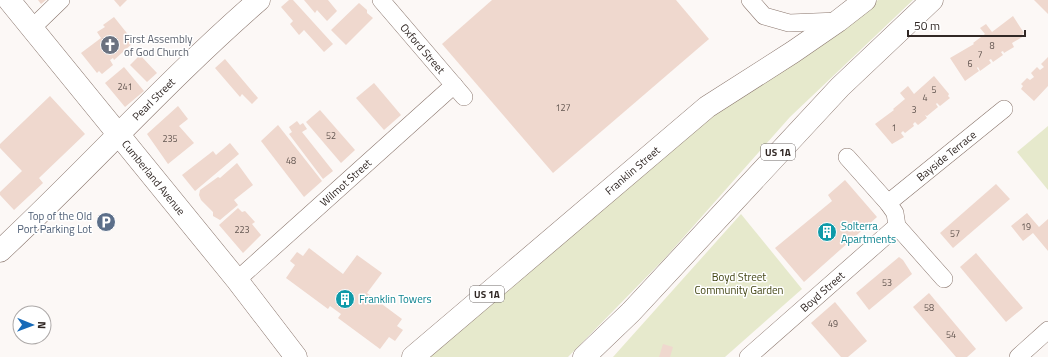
<svg xmlns="http://www.w3.org/2000/svg" width="1048" height="357" font-family="'Titillium Web',sans-serif">
<style>
.green{fill:#e6e9cc}
.building{fill:#efd8ce}
.lines{fill:none;stroke-linecap:round;stroke-linejoin:round}
.minor-casing{stroke:#8a766d;stroke-width:18}
.tertiary-casing{stroke:#8a766d;stroke-width:23}
.secondary-casing{stroke:#8a766d;stroke-width:23}
.primary-casing{stroke:#8a766d;stroke-width:23}
.minor{stroke:#fff;stroke-width:17}
.tertiary{stroke:#fff;stroke-width:22}
.secondary{stroke:#fff;stroke-width:22}
.primary{stroke:#fff;stroke-width:22}
.labels{text-anchor:middle;stroke-width:3;stroke-linejoin:round;paint-order:stroke}
.number-label{font-size:9px;fill:#60544f}
.shield{fill:#fff;stroke:#6f6866;stroke-width:1}
.shield-label{font-size:10px;font-weight:bold;fill:#312825}
.worship-label{font-size:11px;fill:#5b616d;stroke:#fff;text-anchor:start}
.street-label{font-size:11px;fill:#312825;stroke:#fff}
.service-label{font-size:11px;fill:#4e5e75;stroke:#fff;text-anchor:end}
.culture-label{font-size:11px;fill:#0d838f;stroke:#fff;text-anchor:start}
.park-label{font-size:11px;fill:#434615;stroke:#fff}
</style>
<rect width="100%" height="100%" fill="#fcf8f6"/>
<g class="green">
<path d="M878,0h35l-123,117 -124,140 -98,100h-142l289,-246 131,-83z"/>
<path d="M1048,126v64l-31,-38z"/>
<path d="M741,214l61,75 -77,68h-112z"/>
</g>
<g class="building">
<path d="M38,0h8l-5,4z"/>
<path d="M114,0h13l-7,7z"/>
<path d="M289,0h4l40,44 -9,8 -20,-22 -5,5 -9,-11 3,-3 -12,-14z"/>
<path d="M304,0h24l9,11 -10,10 -10,-11 -2,3z"/>
<path d="M492,0h184l33,39 -156,134 -111,-129z"/>
<path d="M1034,0h14v14z"/>
<path d="M359,3l8,7v3l6,5 -27,27 -15,-15z"/>
<path d="M1013,16l11,17 -2,1 2,2 -12,7 2,4 -10,6 -1,-2 -2,1 2,3 -10,7 -2,-3 -2,1 2,3 -11,8 -2,-4 -1,1 2,3 -14,10 -15,-23 24,-14 -1,-1 12,-9 -5,-6 6,-4 6,8z"/>
<path d="M114,17l20,25 -20,18 -1,-2 -3,2 3,5 -11,9 -3,-3 -2,2 -16,-20 20,-15 -4,-6 8,-5 -2,-2z"/>
<path d="M140,55l17,18 -10,9 -17,-17z"/>
<path d="M1048,57v29l-14,15 -13,-12 2,-3 -2,-2 6,-6 3,2 4,-3 -3,-4 6,-6 3,3 4,-3 -3,-3z"/>
<path d="M225,59l33,39 -6,6 -10,-10 -2,3 -25,-29z"/>
<path d="M124,67l20,24 -19,16 -20,-24z"/>
<path d="M934,76l15,18 -1,2 2,2 -10,8 -3,-3 -1,1 2,3 -11,9 -2,-1 2,3 -9,7 -3,-3 -2,2 1,2 -9,7 -2,-2 -2,2 3,4 -12,7 -17,-20 19,-14 -1,-1 12,-10 -5,-6 8,-7 6,8z"/>
<path d="M374,83l27,32 -17,15 -28,-32z"/>
<path d="M50,96l35,38 -46,44 4,5 -29,27 -14,-15v-3l22,-21 -22,-23v-4z"/>
<path d="M178,106l10,13 -9,7 15,17 -26,21 -21,-30z"/>
<path d="M320,110l35,40 -14,13 -35,-41z"/>
<path d="M297,121l3,4 3,-2 4,6 -5,3 31,39 -10,8 -34,-45 3,-2 -3,-5z"/>
<path d="M278,125l44,56 -18,16 -43,-56z"/>
<path d="M230,143l9,11 -44,37 -13,-16 31,-24 3,4z"/>
<path d="M237,163l16,22 -19,15 4,5 -18,15 -7,-4v-4l-12,-12 -2,-5 1,-5 18,-13 2,1z"/>
<path d="M845,180l32,37 -73,65 -29,-34 57,-47 -4,-6z"/>
<path d="M996,184l14,15 -57,49 -13,-15z"/>
<path d="M238,208l4,4 3,-1 10,11 -3,2 9,11 -18,18 -24,-28z"/>
<path d="M1027,213l12,14 9,-8v32l-15,-18 -10,8 -12,-15z"/>
<path d="M309,248l34,26 14,-19 25,18 -15,20 35,26 -5,7 6,4 -8,11 -6,-4 -9,12 -42,-31 3,-4 -11,-8 -2,3 -42,-31 9,-13 -5,-4 7,-9 6,4z"/>
<path d="M976,253l47,55 -17,14 -46,-55z"/>
<path d="M899,257l4,3 9,14 -43,36 -13,-17z"/>
<path d="M929,293l47,56 -9,8h-11l-43,-50z"/>
<path d="M835,302l32,39 -19,16h-7l-30,-34z"/>
<path d="M663,344l10,3 -3,10h-11z"/>
</g>
<g class="lines">
<g class="minor-casing">
<g id="minor">
<path id="s1" d="M381,0l83,97"/>
<path d="M750,0l14,16 25,7 49,-2"/>
<path d="M31,29l30,-29"/>
<path d="M847,157l41,46 7,10 2,13 47,53"/>
<path id="s2" d="M888,203l116,-94"/>
<path id="s3" d="M237,280l217,-195"/>
<path id="s4" d="M748,357l149,-131"/>
<path d="M1018,357l30,-27"/>
</g>
</g>
<g class="tertiary-casing">
<g id="tertiary">
<path id="s5" d="M0,251c88,-82 168,-172 259,-251"/>
</g>
</g>
<g class="secondary-casing">
<g id="secondary">
<path id="s6" d="M9,0l228,280 59,77"/>
</g>
</g>
<g class="primary-casing">
<g id="primary">
<path id="s7" d="M413,357l294,-250 86,-55 45,-31 27,-21"/>
<path d="M584,357l47,-45 209,-225 92,-87"/>
</g>
</g>
<use href="#minor" class="minor"/>
<use href="#tertiary" class="tertiary"/>
<use href="#secondary" class="secondary"/>
<use href="#primary" class="primary"/>
</g>
<defs>
<g id="church-disc" transform="scale(1)"><circle r="9.5" fill="#6b7280" stroke="#fff"/><path d="M-1.2-6h2.4v3.5h3.3v2.4h-3.3V6h-2.4V-.1h-3.3v-2.4h3.3Z" fill="#fff"/></g>
<g id="parking-disc" transform="scale(1)"><circle r="9.5" fill="#5c6f8a" stroke="#fff"/><path d="M-3.5-5.5H1a3.5 3.5 0 0 1 0 7H-1V5.5H-3.5ZM-1-3.4V-.6H.8a1.4 1.4 0 0 0 0-2.8Z" fill="#fff"/></g>
<g id="building-disc" transform="scale(1)"><circle r="9.5" fill="#0f9aa8" stroke="#fff"/><path d="M-4-6H4V6H1V3H-1V6H-4ZM-2.5-4.3h1.7v1.8h-1.7ZM.8-4.3h1.7v1.8H.8ZM-2.5-1h1.7V.8h-1.7ZM.8-1h1.7V.8H.8Z" fill="#fff"/></g>
</defs>
<g fill-rule="evenodd">
<use href="#church-disc" x="110" y="45"/>
<use href="#parking-disc" x="106" y="222"/>
<use href="#building-disc" x="827" y="232"/>
<use href="#building-disc" x="345" y="299"/>
</g>
<g class="labels">
<g class="number-label">
<text x="992" y="49">8</text>
<text x="980" y="58">7</text>
<text x="970" y="67">6</text>
<text x="125" y="90">241</text>
<text x="934" y="93">5</text>
<text x="925" y="101">4</text>
<text x="563" y="111">127</text>
<text x="914" y="113">3</text>
<text x="894" y="131">1</text>
<text x="331" y="139">52</text>
<text x="170" y="142">235</text>
<text x="291" y="164">48</text>
<text x="1026" y="230">19</text>
<text x="242" y="233">223</text>
<text x="955" y="237">57</text>
<text x="887" y="286">53</text>
<text x="929" y="311">58</text>
<text x="833" y="327">49</text>
<text x="951" y="338">54</text>
</g>
<g class="shield">
<rect x="761" y="144" width="34" height="16" rx="3"/>
<rect x="470" y="286" width="34" height="16" rx="3"/>
</g>
<g class="shield-label">
<text x="778" y="156">US 1A</text>
<text x="487" y="298">US 1A</text>
</g>
<g class="worship-label">
<text x="124" y="43">First Assembly<tspan x="124" dy="13">of God Church</tspan></text>
</g>
<g class="street-label">
<text dy="4" stroke="none"><textPath href="#s1" startOffset="64">Oxford Street</textPath></text>
<text dy="4" stroke="none"><textPath href="#s5" startOffset="216">Pearl Street</textPath></text>
<text dy="4" stroke="none"><textPath href="#s2" startOffset="75">Bayside Terrace</textPath></text>
<text dy="4" stroke="none"><textPath href="#s7" startOffset="288">Franklin Street</textPath></text>
<text dy="4" stroke="none"><textPath href="#s6" startOffset="229">Cumberland Avenue</textPath></text>
<text dy="4" stroke="none"><textPath href="#s3" startOffset="146">Wilmot Street</textPath></text>
<text dy="4" stroke="none"><textPath href="#s4" startOffset="99">Boyd Street</textPath></text>
</g>
<g class="service-label">
<text x="92" y="220">Top of the Old<tspan x="92" dy="13">Port Parking Lot</tspan></text>
</g>
<g class="culture-label">
<text x="841" y="230">Solterra<tspan x="841" dy="13">Apartments</tspan></text>
<text x="359" y="303">Franklin Towers</text>
</g>
<g class="park-label">
<text x="739" y="281">Boyd Street<tspan x="739" dy="13">Community Garden</tspan></text>
</g>
</g>
<g transform="translate(32 325) rotate(91)"><circle r="19" fill="#ffffff" stroke="#ada9a8"/>
<path d="M0-3L7 15L0 10L-7 15Z" fill="#176ab8"/>
<text y="-6" font-size="11" font-weight="bold" text-anchor="middle" fill="#312825">N</text>
</g>
<path d="M908 30v6h117v-6" fill="none" stroke="#312825" stroke-width="2"/>
<text x="914" y="30" font-size="12" fill="#312825" stroke="#ffffff" stroke-width="3" paint-order="stroke">50 m</text>
</svg>
